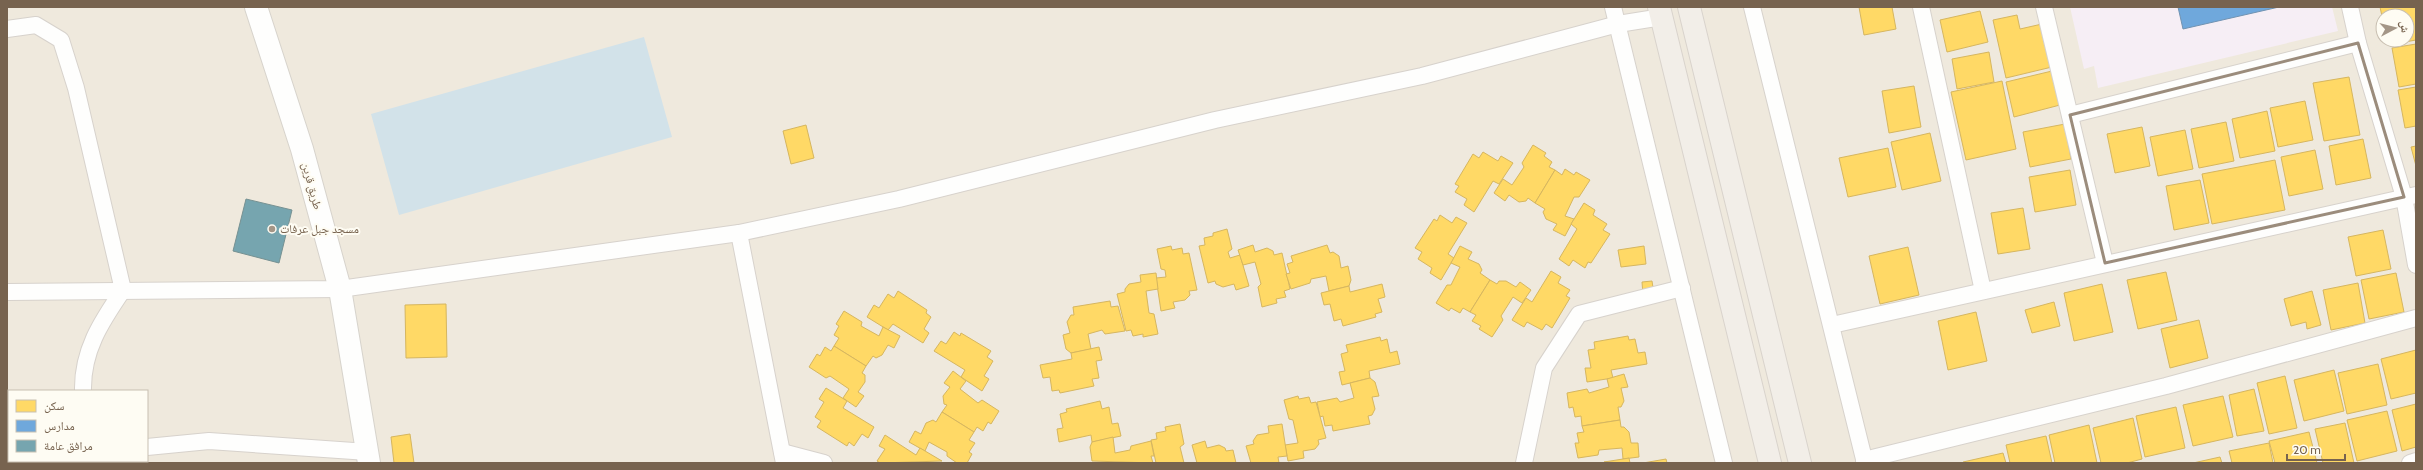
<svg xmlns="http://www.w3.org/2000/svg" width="2423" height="470" font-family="Cabin,'Noto Naskh Arabic',sans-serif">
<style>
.residential{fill:#efe9dd;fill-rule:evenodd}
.education{fill:#f6eef5}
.water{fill:#d2e2e9}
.homes{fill:#ffd966;stroke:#d6b65f}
.schools{fill:#6fa8dc;stroke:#7193b2}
.public{fill:#76a5af;stroke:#769192}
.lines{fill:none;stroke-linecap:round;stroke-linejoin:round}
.minor-casing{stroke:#d7d2cc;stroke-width:18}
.secondary-casing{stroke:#d7d3cc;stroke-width:24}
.trunk-casing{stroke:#d9d3cc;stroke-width:24}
.minor{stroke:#fefefd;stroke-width:16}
.secondary{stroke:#fefefd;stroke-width:22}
.trunk{stroke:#f2eee8;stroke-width:22}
.marked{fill:none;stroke:#9b8c7c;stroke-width:3;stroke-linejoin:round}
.poi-dot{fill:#a49687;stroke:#fefcf3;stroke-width:1.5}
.labels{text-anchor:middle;stroke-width:4;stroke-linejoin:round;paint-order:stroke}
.street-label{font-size:12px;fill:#77634f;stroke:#fefcf3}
.poi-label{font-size:12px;fill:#77634f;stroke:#fefcf3;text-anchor:start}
</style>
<rect width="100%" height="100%" fill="#f8f6f0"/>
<path class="residential" d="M7,7h2409v456h-2409zM2383,16h24v24h-24zM9,391h138v70h-138z"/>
<path class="education" d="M2070,7h262l6,24 -240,57 -4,-22 -10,3z"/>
<path class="water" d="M644,37l28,100 -273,78 -28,-101z"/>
<g class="homes">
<path d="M1859,7h33l4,22 -32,6z"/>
<path d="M2380,7h36v33l-28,5 -1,-5h20v-24h-24v5z"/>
<path d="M1980,11l8,31 -41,10 -7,-32z"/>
<path d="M2017,15l3,14 22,-5 10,43 -46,11 -13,-58z"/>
<path d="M2416,44v40l-17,3 -7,-39z"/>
<path d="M1989,52l5,30 -37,7 -5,-30z"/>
<path d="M2052,71l8,34 -46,12 -8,-35z"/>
<path d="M2349,77l11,58 -36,6 -11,-58z"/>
<path d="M2002,81l14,68 -50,11 -15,-68z"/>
<path d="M1914,86l7,41 -32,6 -7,-42z"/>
<path d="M2416,87v39l-11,2 -7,-38z"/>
<path d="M2305,101l8,39 -35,7 -8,-39z"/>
<path d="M2267,111l8,40 -35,7 -8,-39z"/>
<path d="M2226,122l8,39 -35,7 -8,-39z"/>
<path d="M2065,124l6,35 -41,8 -7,-35z"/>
<path d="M806,125l8,33 -23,6 -8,-33z"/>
<path d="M2142,127l8,39 -35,7 -8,-39z"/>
<path d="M2185,130l8,39 -35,7 -8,-39z"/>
<path d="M1930,133l11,48 -39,9 -11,-48z"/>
<path d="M2363,139l8,39 -35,7 -7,-39z"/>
<path d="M1533,145l13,8 -2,3 8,6 -3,5 6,3 -20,33 -7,-5 -2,3 -7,1 -10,-7 -4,6 -11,-8 9,-14 9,6 12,-18 -2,-4z"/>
<path d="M2416,146v20l-5,-19z"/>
<path d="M1888,148l8,39 -48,10 -9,-39z"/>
<path d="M2315,150l8,39 -34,7 -8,-39z"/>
<path d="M1483,152l15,9 3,-5 12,7 -14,21 -6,-3 -19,31 -10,-7 3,-6 -12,-7 4,-6 -4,-2 18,-30 6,4z"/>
<path d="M2275,160l10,50 -73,14 -10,-50z"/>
<path d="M1565,169l9,6 2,-3 14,8 -11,17h-5l-9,19 9,3 -9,17 -12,-6 4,-6 -11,-5 -3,-7 2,-3 -10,-6 20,-33 7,5z"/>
<path d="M2070,170l6,35 -41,7 -6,-35z"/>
<path d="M2200,180l9,43 -35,7 -8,-44z"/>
<path d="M1584,203l11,7 -2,5 14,9 -4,6 7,4 -19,29 -3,-1 -3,6 -12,-8 -4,6 -10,-7 18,-30 -6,-5z"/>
<path d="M2023,208l7,41 -32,5 -7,-41z"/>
<path d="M1440,215l12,8 4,-6 11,6 -19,31 6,4 -13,22 -11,-7 2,-5 -14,-9 4,-7 -7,-4 19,-29 3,2z"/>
<path d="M1227,229l5,20 -4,3 2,6 10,-3 9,31 -13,4 -2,-6 -11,3 -7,-3 -1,-3 -7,2 -9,-37 6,-1 -1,-7 9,-2v-3z"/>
<path d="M2383,230l8,39 -35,7 -8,-39z"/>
<path d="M1253,245l2,7 12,-4 6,3 1,4 8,-2 8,36 -6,2 2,6 -10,2 1,4 -15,4 -4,-20 3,-3 -6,-22 -12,3 -5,-15z"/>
<path d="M1327,245l3,8 3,-1 6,4 2,12 7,-2 3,14 -2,6 -20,5 -3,-15 -15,3 -1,4 -19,6 -5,-15 4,-1 -3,-9 6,-2 -2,-6z"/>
<path d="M1171,246l1,4 10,-2 1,6 6,-1 8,37 -8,1 1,4 -5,5 -12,2 2,6 -14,3 -5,-33 10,-1 -1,-7 -4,-1 -4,-20z"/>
<path d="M1460,246l12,6 -4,7 11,5 3,6 -2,3 10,7 -20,32 -7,-4 -3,5 -9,-5 -2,3 -13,-8 11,-18h4l9,-18 -9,-4z"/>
<path d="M1644,246l2,18 -25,3 -3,-17z"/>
<path d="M1908,247l11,48 -39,9 -11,-48z"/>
<path d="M1551,271l10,6 -3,6 12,7 -4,6 4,2 -18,30 -6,-4 -4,6 -15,-8 -3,5 -12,-7 14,-22 6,4z"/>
<path d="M2166,272l11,48 -39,9 -11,-49z"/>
<path d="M1156,273l2,16 -12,2 3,22 5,1 4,20 -15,3v-3l-10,2 -2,-6 -5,1 -9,-37 8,-2v-3l4,-5 12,-2 -1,-7z"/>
<path d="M2396,273l8,39 -35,7 -8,-39z"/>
<path d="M1490,280l7,4 2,-3h7l10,6 4,-5 11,8 -9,13 -9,-6 -12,19 2,4 -11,17 -13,-8 2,-3 -9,-5 4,-6 -6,-3z"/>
<path d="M1652,281l2,13 -11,1 -1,-13z"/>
<path d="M2358,283l7,40 -34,7 -8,-40z"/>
<path d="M1382,284l3,13 -7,2 4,13 -7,2 1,3 -33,9 -2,-7 -7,2 -4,-17 -6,1 -3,-12 28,-7 1,6z"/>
<path d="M2102,284l11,48 -39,9 -10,-48z"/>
<path d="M898,291l29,19 -1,3 5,4 -7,12 5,4 -6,10 -30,-19 -5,6 -21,-13 7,-12 5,3 9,-14 6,4z"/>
<path d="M2312,291l9,34 -14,4 -1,-7 -15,4 -7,-27z"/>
<path d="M1110,301l1,6 7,-1 7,25 -20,3 -3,-4 -14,4 3,15 -20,4 -5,-4 -3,-14 7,-2 -3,-11 4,-7h3l-1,-8z"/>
<path d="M2054,302l6,24 -28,7 -7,-23z"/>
<path d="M446,304l1,53 -41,1 -1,-53z"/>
<path d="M844,311l18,11 -1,4 18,10 4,-9 17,9 -6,12 -6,-3 -6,10 -6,3 -3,-2 -7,10 -32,-20 5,-8 -5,-3 5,-9 -3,-2z"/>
<path d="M1976,312l11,49 -39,9 -10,-49z"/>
<path d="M2199,320l9,38 -38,10 -9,-39z"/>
<path d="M954,332l6,4 1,-3 30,18 -4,6 6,4 -9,15 5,3 -7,12 -21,-14 4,-7 -31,-19 7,-10 5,3z"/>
<path d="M1628,336l1,4 6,-1 3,14 7,-1 2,12 -36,6 2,8 -26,4 -2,-14h6l-3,-18 7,-1 -1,-7z"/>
<path d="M1380,337l1,4 6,-2 3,14 7,-2 3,13 -31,7 1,7 -28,7 -3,-13 6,-1 -4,-17 7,-2 -2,-7z"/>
<path d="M834,346l32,20 -4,7 3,2v7l-7,10 6,4 -8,11 -13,-9 6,-9 -19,-13 -4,2 -17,-11 8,-13 3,2 5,-9 6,4z"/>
<path d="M1099,347l3,13 -6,1 3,17 -7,1 2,7 -34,7 -1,-3 -7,1 -2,-14 -7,1 -3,-13 32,-6 -1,-6z"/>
<path d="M2416,350v43l-25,6 -10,-40z"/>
<path d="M2378,364l9,41 -40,9 -9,-41z"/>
<path d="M2334,370l10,41 -40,10 -10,-41z"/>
<path d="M953,371l13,10 -6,8 18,14 4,-3 17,11 -8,13 -3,-2 -5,9 -6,-4 -3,5 -32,-20 5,-7 -3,-1 -1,-8 7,-9 -6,-4z"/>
<path d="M1624,374l4,13 -7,1 3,13 -3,6h-3l2,13 -38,6 -1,-10 -6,1 -2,-10 -4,1 -2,-15 20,-4 2,4 20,-6 -2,-8z"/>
<path d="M2285,376l12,52 -28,6 -12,-51z"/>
<path d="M1370,378l5,4 4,14 -7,1 3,12 -3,6 -4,1 2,8 -37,7 -1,-6 -7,1 -2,-10 -3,1 -3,-15 20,-4 3,4 14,-4 -4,-15z"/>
<path d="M826,388l21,13 -4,7 31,19 -6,11 -6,-4 -8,12 -5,-4 -2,4 -30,-19 4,-6 -6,-4 9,-15 -5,-3z"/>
<path d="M2254,389l10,42 -27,5 -8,-41z"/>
<path d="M1298,396l1,3 10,-2 2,6 5,-1 10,36 -8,2 1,4 -4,5 -12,2 1,7 -16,3 -3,-16 13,-2 -5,-23 -4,-1 -5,-19z"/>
<path d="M2223,396l10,41 -40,9 -10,-41z"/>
<path d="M1100,401l2,8 7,-2 3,17 6,-1 3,13 -29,6 -1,-7 -32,7 -2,-13 6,-1 -3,-14 7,-2 -1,-3z"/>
<path d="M2416,404v43l-14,4 -10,-41z"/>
<path d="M2176,407l9,41 -40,9 -9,-41z"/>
<path d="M2387,411l10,40 -40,10 -10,-41z"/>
<path d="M942,412l32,20 -5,8 6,3 -6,9 3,2 -5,9h-10l-10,-7v-4l-18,-10 -4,9 -16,-9 6,-11 6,3 5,-11 7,-3 3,2z"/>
<path d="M2133,418l9,41 -15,4h-26l-8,-35z"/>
<path d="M1620,420l1,7h3l5,5 2,11h7l1,14 -16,2 -1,-11 -23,2 -1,5 -20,3 -3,-15h4l-2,-10 7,-1 -2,-6z"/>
<path d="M2345,423l9,40h-31l-8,-34z"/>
<path d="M1180,424l4,20 -4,3 4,16h-28l-5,-23 6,-1 -1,-6 10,-2 -1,-4z"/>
<path d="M1282,424l5,32 -9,1 1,6h-28l-5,-17 8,-2 -1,-3 4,-6 12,-2 -1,-7z"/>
<path d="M2089,425l8,38h-42l-6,-28z"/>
<path d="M2309,432l8,31h-42l-6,-22z"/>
<path d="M410,434l4,29h-20l-3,-26z"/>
<path d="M885,435l31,20 4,-7 22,13 -62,2 -3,-2 8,-12 -6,-3z"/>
<path d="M2046,436l6,27h-42l-4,-18z"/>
<path d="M1113,437l2,16 15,-3 1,-4 20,-5 3,15h-3l2,7 -61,-2 -2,-14 2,-5z"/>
<path d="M1205,441l2,7 12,-3 6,3 1,3 7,-1 3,13h-39l-5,-18z"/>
<path d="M2269,443l4,20h-41l-3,-12z"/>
<path d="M2003,453l3,10h-42l-1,-1z"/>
<path d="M2220,457l2,6h-29z"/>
<path d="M1629,458l1,5 -26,-1 19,-3z"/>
<path d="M1666,459l1,4h-24z"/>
</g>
<path class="schools" d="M2178,7h101l-96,22z"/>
<path class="public" d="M246,199l46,11 -13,53 -46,-12z"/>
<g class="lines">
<g class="minor-casing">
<g id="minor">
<path d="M1613,7l111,456"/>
<path d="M1752,7l113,456"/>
<path d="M1921,7l62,284"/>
<path d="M2044,7l61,256"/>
<path d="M2350,7l8,36 46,154 12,68"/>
<path d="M7,29l29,-4 25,15 15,48 47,202c-22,32 -41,61 -40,101"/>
<path d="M2070,115l288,-72"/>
<path d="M739,233l45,230"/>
<path d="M7,292l333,-3 399,-56 160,-34 316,-79 207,-44 196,-52 44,-7"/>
<path d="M1832,325l584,-130"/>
<path d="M147,447l62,-6 159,11"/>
<path d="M782,452l42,11"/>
<path d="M1864,460l302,-74 250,-68"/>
<path d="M14,463l14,-2"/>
<path d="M1524,463l20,-95 35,-54 103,-26"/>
<path d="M2410,463l6,-2"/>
</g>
</g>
<g class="secondary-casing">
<path id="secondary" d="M256,7l46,142 38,140 29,174"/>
</g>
<g class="trunk-casing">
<g id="trunk">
<path d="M1659,7l111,456"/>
<path d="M1689,7l111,456"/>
</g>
</g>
<use href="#minor" class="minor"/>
<use href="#secondary" class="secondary"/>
<use href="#trunk" class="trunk"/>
</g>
<path class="marked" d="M2358,43l46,154 -299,66 -35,-148z"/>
<circle class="poi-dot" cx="272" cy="229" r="4"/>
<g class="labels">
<g class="street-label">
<text transform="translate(312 186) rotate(75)" y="4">طريق قرين</text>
</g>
<g class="poi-label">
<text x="280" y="233">مسجد جبل عرفات</text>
</g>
</g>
<rect width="2423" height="470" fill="none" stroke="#77634f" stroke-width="16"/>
<rect x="8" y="390" width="140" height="72" fill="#fefcf3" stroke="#c8bfb1"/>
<rect x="16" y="400" width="20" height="12" fill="#ffd966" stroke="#c8bfb1"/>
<text x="44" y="410" font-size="12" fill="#77634f">سكن</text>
<rect x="16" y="420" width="20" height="12" fill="#6fa8dc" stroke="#c8bfb1"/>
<text x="44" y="430" font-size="12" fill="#77634f">مدارس</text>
<rect x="16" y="440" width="20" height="12" fill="#76a5af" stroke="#c8bfb1"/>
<text x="44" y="450" font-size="12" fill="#77634f">مرافق عامة</text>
<g transform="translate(2395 28) rotate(83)"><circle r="19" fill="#fefcf3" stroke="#c8bfb1"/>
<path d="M0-3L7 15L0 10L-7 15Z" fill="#a49687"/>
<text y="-6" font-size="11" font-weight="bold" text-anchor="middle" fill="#77634f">ش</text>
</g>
<path d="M2287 454v6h58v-6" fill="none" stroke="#77634f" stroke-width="2"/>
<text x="2293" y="454" font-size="12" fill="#77634f" stroke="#fefcf3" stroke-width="3" paint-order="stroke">20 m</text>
</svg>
